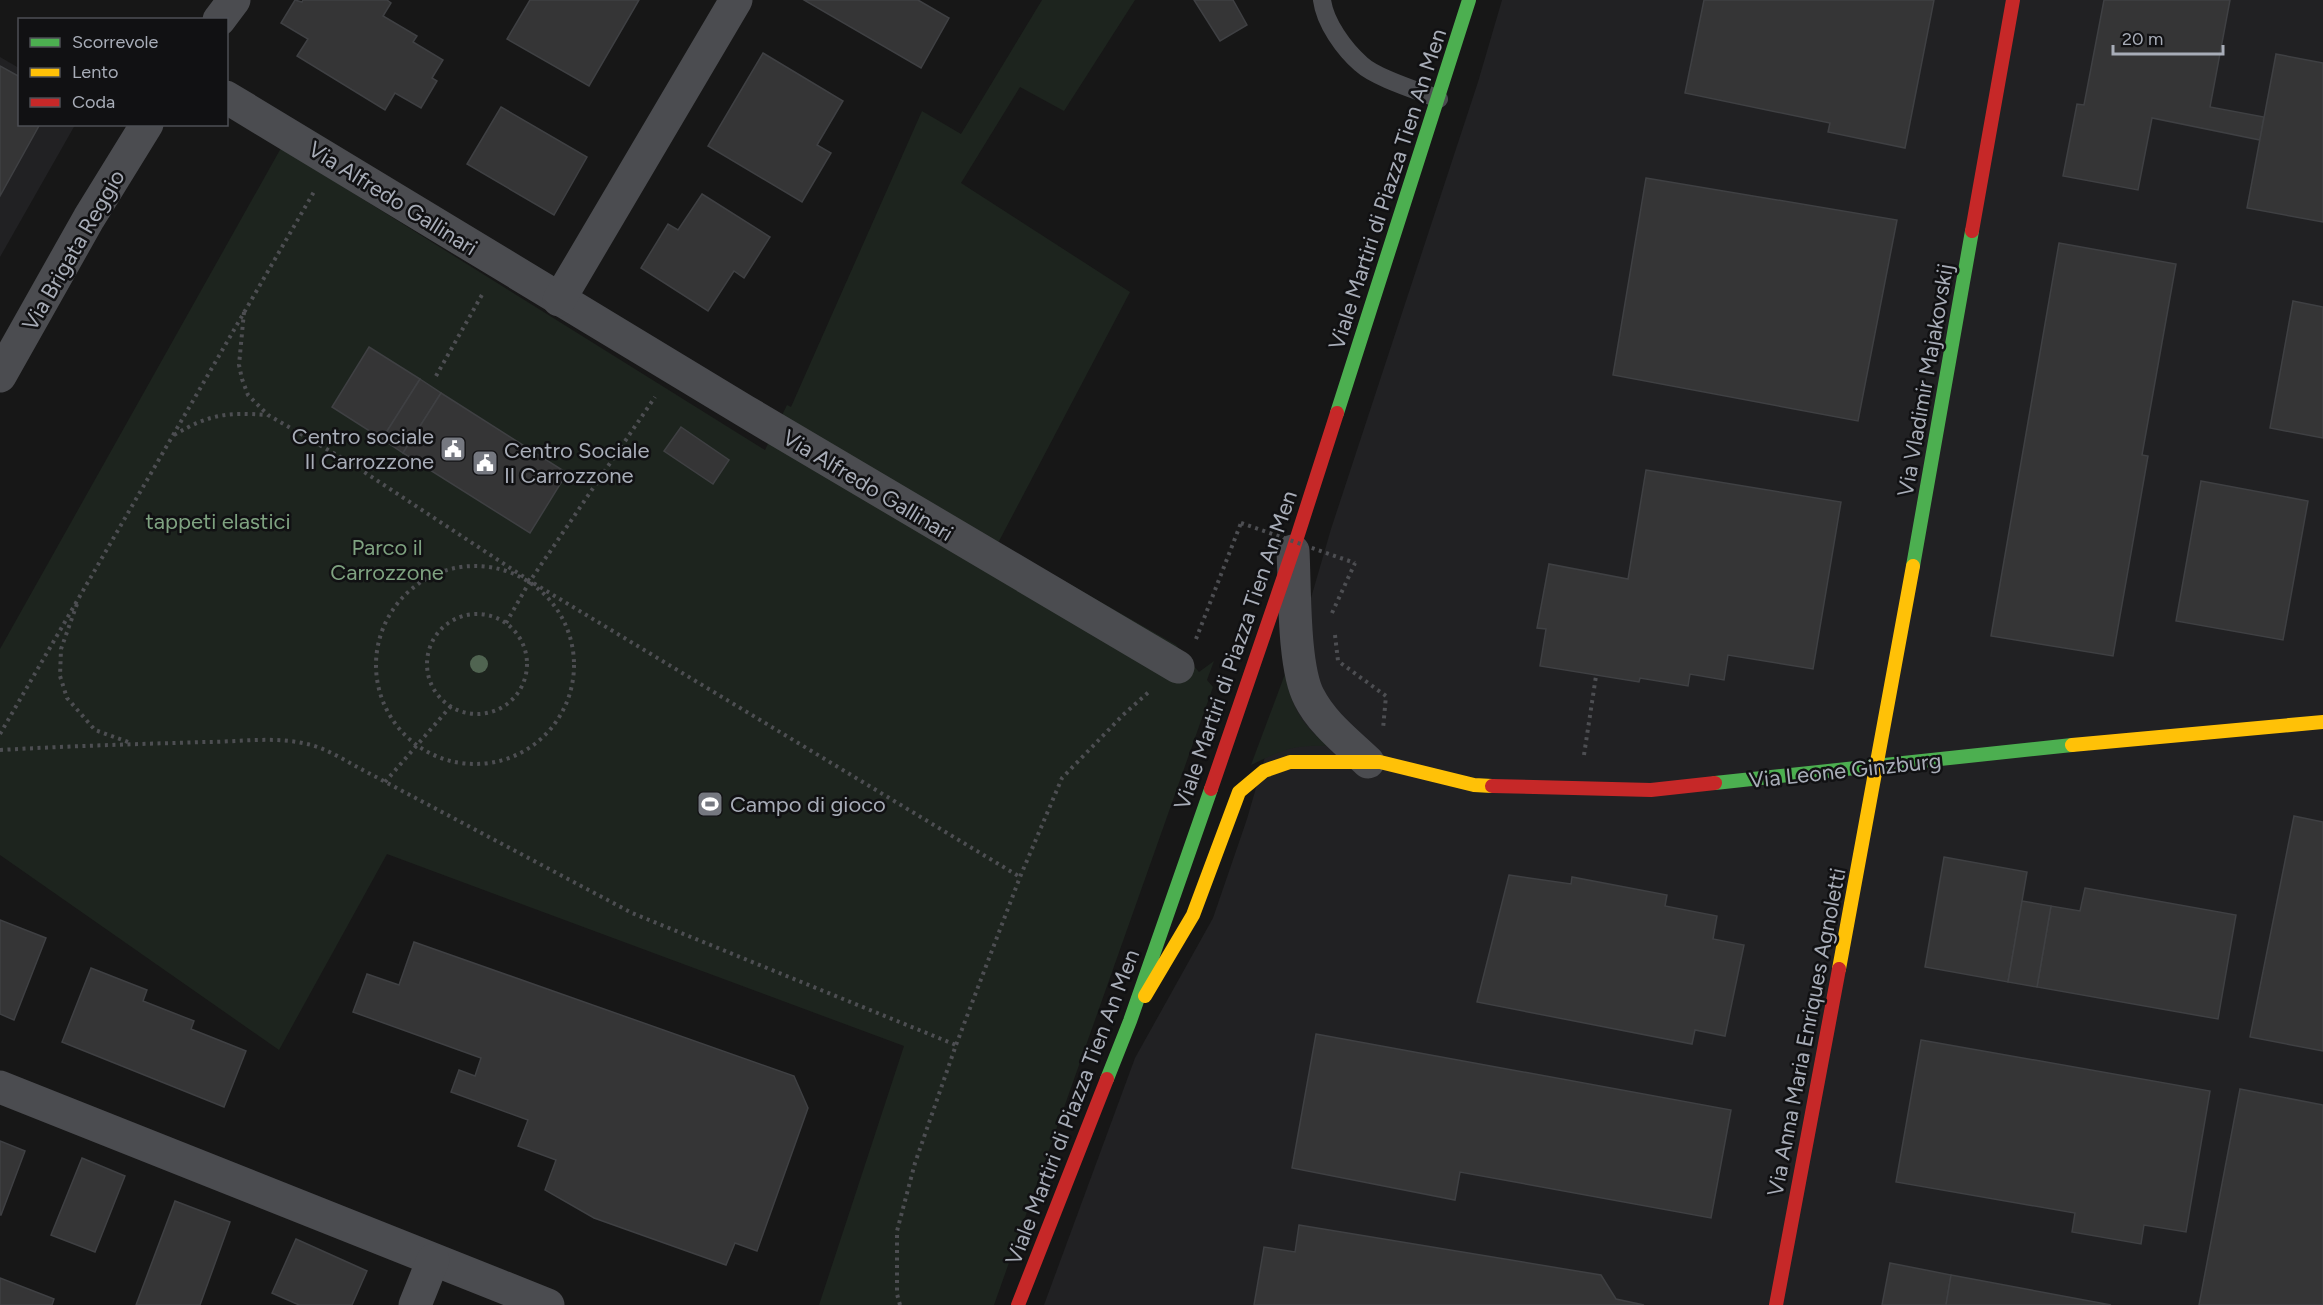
<svg xmlns="http://www.w3.org/2000/svg" width="2323" height="1305" font-family="Figtree,sans-serif">
<style>
.built{fill:#212123}
.green{fill:#1d241e}
.building{fill:#353536;stroke:#3f4043;stroke-width:1.5}
.lines{fill:none;stroke-linecap:round;stroke-linejoin:round}
.path{stroke:#4d4e52;stroke-width:4;stroke-dasharray:3 4.5;stroke-linecap:butt}
.lane{stroke:#4b4c50;stroke-width:18}
.street{stroke:#4b4c50;stroke-width:33}
.fast{stroke:#4caf50;stroke-width:14}
.slow{stroke:#ffc107;stroke-width:14}
.jam{stroke:#c62828;stroke-width:14}
.path-bridge{stroke:#4d4e52;stroke-width:4;stroke-dasharray:3 4.5;stroke-linecap:butt}
.tree{fill:#506451}
.labels{text-anchor:middle;stroke-width:5;stroke-linejoin:round;paint-order:stroke}
.street-label{font-size:22px;fill:#a8adb8;stroke:#111113}
.poi-label{font-size:22px;fill:#a8adb8;stroke:#111113;text-anchor:start}
.park-label{font-size:22px;fill:#7fa381;stroke:#111113}
</style>
<rect width="100%" height="100%" fill="#171717"/>
<g class="built">
<path d="M1502,0h821v1305h-1279l91,-247 78,-140 34,-99 84,-290 147,-447z"/>
<path d="M0,57l19,11 1,56 55,1 -75,132z"/>
</g>
<g class="green">
<path d="M1042,0h93l-71,111 -44,-24 -59,96 169,109 -132,251 178,102 23,27 15,-11 -7,19 6,7 -219,618h-175l85,-259 -517,-192 -108,196 -279,-195v-206l281,-501 484,302 22,-45 4,2 131,-296 39,23z"/>
<path d="M1285,674c6,31 17,54 45,72 -37,-2 -47,4 -79,19z"/>
</g>
<g class="building">
<path d="M295,0l7,2 1,-2h84l4,3 -8,13 34,20 -4,6 30,18 -11,18 5,3 -16,27 -26,-15 -10,17 -88,-54 11,-17 -27,-16z"/>
<path d="M530,0h109l-50,86 -82,-47z"/>
<path d="M804,0h114l31,18 -28,50z"/>
<path d="M1194,0h39l14,25 -27,16z"/>
<path d="M1704,0h230l-29,148 -77,-16 2,-9 -145,-30z"/>
<path d="M2104,0h126l-20,107 54,10 -4,23 -108,-22 -14,72 -75,-14 14,-72 7,1z"/>
<path d="M763,53l80,48 -26,44 14,8 -29,49 -94,-56z"/>
<path d="M2276,54l47,9v159l-76,-14z"/>
<path d="M0,66l20,11v47h20l-40,72z"/>
<path d="M501,107l86,50 -33,58 -87,-51z"/>
<path d="M1646,178l251,42 -39,201 -245,-46z"/>
<path d="M702,194l68,43 -26,41 -10,-7 -26,40 -67,-43 27,-44 10,6z"/>
<path d="M2059,243l117,21 -34,191 6,1 -35,200 -122,-20z"/>
<path d="M2293,301l30,6v131l-53,-10z"/>
<path d="M369,347l51,32 -38,60 -50,-32z"/>
<path d="M420,379l21,14 -38,60 -21,-14z"/>
<path d="M441,393l126,80 -37,60 -127,-80z"/>
<path d="M681,427l48,33 -16,24 -49,-33z"/>
<path d="M1646,470l195,32 -28,167 -85,-14 -4,25 -34,-6 -2,12 -48,-8 -1,4 -99,-16 6,-37 -9,-1 12,-64 79,15z"/>
<path d="M2201,481l107,20 -25,139 -107,-19z"/>
<path d="M2294,816l29,6v229l-73,-14z"/>
<path d="M1944,857l83,15 -19,110 -83,-15z"/>
<path d="M1509,875l62,9 1,-7 95,18 -2,11 52,10 -4,23 31,6 -19,91 -30,-6 -3,14 -215,-42z"/>
<path d="M2085,888l151,27 -18,104 -181,-32 14,-81 29,5z"/>
<path d="M2022,901l29,5 -14,81 -29,-5z"/>
<path d="M0,920l46,18 -32,82 -14,-6z"/>
<path d="M414,942l380,134 14,32 -51,143 -22,-8 -9,22 -132,-47 -49,-28 11,-30 -38,-14 10,-26 -77,-28 8,-22 16,6 6,-18 -128,-46 14,-38 32,11z"/>
<path d="M91,968l56,22 -4,11 51,20 -3,8 55,22 -22,56 -162,-65z"/>
<path d="M1316,1034l415,76 -20,108 -251,-46 -5,28 -163,-32z"/>
<path d="M1921,1040l289,51 -24,141 -42,-7 -3,19 -69,-12 3,-19 -179,-31z"/>
<path d="M2240,1089l83,16v200h-124z"/>
<path d="M0,1141l25,10 -24,64h-1z"/>
<path d="M82,1158l43,18 -30,76 -44,-17z"/>
<path d="M175,1201l55,21 -30,83h-64z"/>
<path d="M1299,1225l302,50 15,24 28,6h-390l10,-58 31,5z"/>
<path d="M296,1239l71,32 -15,34h-53l-27,-12z"/>
<path d="M1890,1263l61,12 -5,30h-64z"/>
<path d="M1951,1275l160,30h-165z"/>
<path d="M0,1278l54,21 -2,6h-52z"/>
</g>
<g class="lines">
<g class="path">
<path d="M244,312l-5,53 3,14 6,16 20,20 81,47 181,119 490,296"/>
<path d="M436,376l47,-83"/>
<path d="M174,435c36,-21 53,-23 93,-20"/>
<circle cx="475" cy="665" r="99"/>
<path d="M77,604l-16,45 -1,27 7,22 28,32 33,12"/>
<path d="M1332,613l23,-50"/>
<circle cx="477" cy="664" r="50"/>
<path d="M506,623l24,-42 125,-184"/>
<path d="M1335,635l3,26 48,35 -3,33"/>
<path d="M1196,639l45,-116"/>
<path d="M0,734l315,-544"/>
<path d="M0,750c69,-4 138,-6 206,-8 33,0 69,-6 101,2 19,4 37,16 54,25l271,144 324,132"/>
<path d="M1584,755l12,-79"/>
<path d="M385,782l66,-76"/>
<path d="M900,1305l-3,-11v-63l18,-68 41,-118 64,-168 42,-99 61,-63 27,-24"/>
</g>
<path class="lane" d="M1322,0c3,23 22,49 39,64 15,14 58,27 78,35"/>
<g class="street">
<path d="M219,20l15,-20"/>
<path d="M226,97l519,314 433,256"/>
<path d="M559,300l177,-300"/>
<path d="M0,376l89,-158 58,-94"/>
<path d="M1293,551c2,37 0,116 16,146 13,26 38,45 59,65"/>
<path d="M0,1087l548,218"/>
<path d="M415,1305l18,-45"/>
</g>
<g class="fast">
<path d="M1337,413l132,-413"/>
<path d="M1913,566l59,-335"/>
<path d="M1715,783l357,-38"/>
<path d="M1107,1079l23,-58 81,-232"/>
</g>
<g class="slow">
<path d="M2072,745l251,-23"/>
<path d="M1839,969l74,-403"/>
<path d="M1145,996l48,-81 46,-123 25,-21 26,-9h90l94,23 18,1"/>
</g>
<g class="jam">
<path d="M1972,231l41,-231"/>
<path d="M1492,786l159,4 64,-7"/>
<path d="M1211,789l82,-239 44,-137"/>
<path d="M1018,1305l89,-226"/>
<path d="M1776,1305l63,-336"/>
</g>
<path class="path-bridge" d="M1241,523l114,40"/>
</g>
<circle class="tree" cx="479" cy="664" r="9"/>
<defs>
<g id="civic-square" transform="scale(1.35)"><rect x="-9" y="-9" width="18" height="18" rx="4" fill="#757880" stroke="#111113"/><path d="M-.6-6.5H3V-4.5H.6V-3L4-1V1h2V6H-6V1h2V-1L-.6-3ZM-1.2 2.5V6h2.4V2.5Z" fill="#fff"/></g>
<g id="stadium-square" transform="scale(1.35)"><rect x="-9" y="-9" width="18" height="18" rx="4" fill="#757880" stroke="#111113"/><path d="M0-5a6.5 5 0 1 0 0 10a6.5 5 0 1 0 0-10ZM-3.5-1.8h7v3.6h-7Z" fill="#fff"/></g>
</defs>
<g fill-rule="evenodd">
<use href="#civic-square" x="453" y="449"/>
<use href="#civic-square" x="485" y="463"/>
<use href="#stadium-square" x="710" y="804"/>
</g>
<g class="labels">
<g class="street-label">
<text transform="translate(1387 189) rotate(-72)" y="8">Viale Martiri di Piazza Tien An Men</text>
<text transform="translate(393 198) rotate(32)" y="8">Via Alfredo Gallinari</text>
<text transform="translate(73 250) rotate(-60)" y="8">Via Brigata Reggio</text>
<text transform="translate(1925 380) rotate(-80)" y="8">Via Vladimir Majakovskij</text>
<text transform="translate(868 485) rotate(31)" y="8">Via Alfredo Gallinari</text>
<text transform="translate(1235 650) rotate(-71)" y="8">Viale Martiri di Piazza Tien An Men</text>
<text transform="translate(1845 770) rotate(-6)" y="8">Via Leone Ginzburg</text>
<text transform="translate(1806 1032) rotate(-79)" y="8">Via Anna Maria Enriques Agnoletti</text>
<text transform="translate(1072 1107) rotate(-69)" y="8">Viale Martiri di Piazza Tien An Men</text>
</g>
<g class="poi-label">
<text x="434" y="444" text-anchor="end">Centro sociale<tspan x="434" dy="25">Il Carrozzone</tspan></text>
<text x="504" y="458">Centro Sociale<tspan x="504" dy="25">Il Carrozzone</tspan></text>
<text x="730" y="812">Campo di gioco</text>
</g>
<g class="park-label">
<text x="218" y="529">tappeti elastici</text>
<text x="387" y="555">Parco il<tspan x="387" dy="25">Carrozzone</tspan></text>
</g>
</g>
<rect x="18" y="18" width="210" height="108" fill="#111113" stroke="#4d4f55" stroke-width="1.5"/>
<rect x="30" y="38" width="30" height="9" fill="#4caf50" stroke="#4d4f55" stroke-width="1.5"/>
<text x="72" y="48" font-size="18" fill="#a8adb8">Scorrevole</text>
<rect x="30" y="68" width="30" height="9" fill="#ffc107" stroke="#4d4f55" stroke-width="1.5"/>
<text x="72" y="78" font-size="18" fill="#a8adb8">Lento</text>
<rect x="30" y="98" width="30" height="9" fill="#c62828" stroke="#4d4f55" stroke-width="1.5"/>
<text x="72" y="108" font-size="18" fill="#a8adb8">Coda</text>
<path d="M2113 45v9h110v-9" fill="none" stroke="#a8adb8" stroke-width="3"/>
<text x="2122" y="45" font-size="18" fill="#a8adb8" stroke="#111113" stroke-width="4.5" paint-order="stroke">20 m</text>
</svg>
